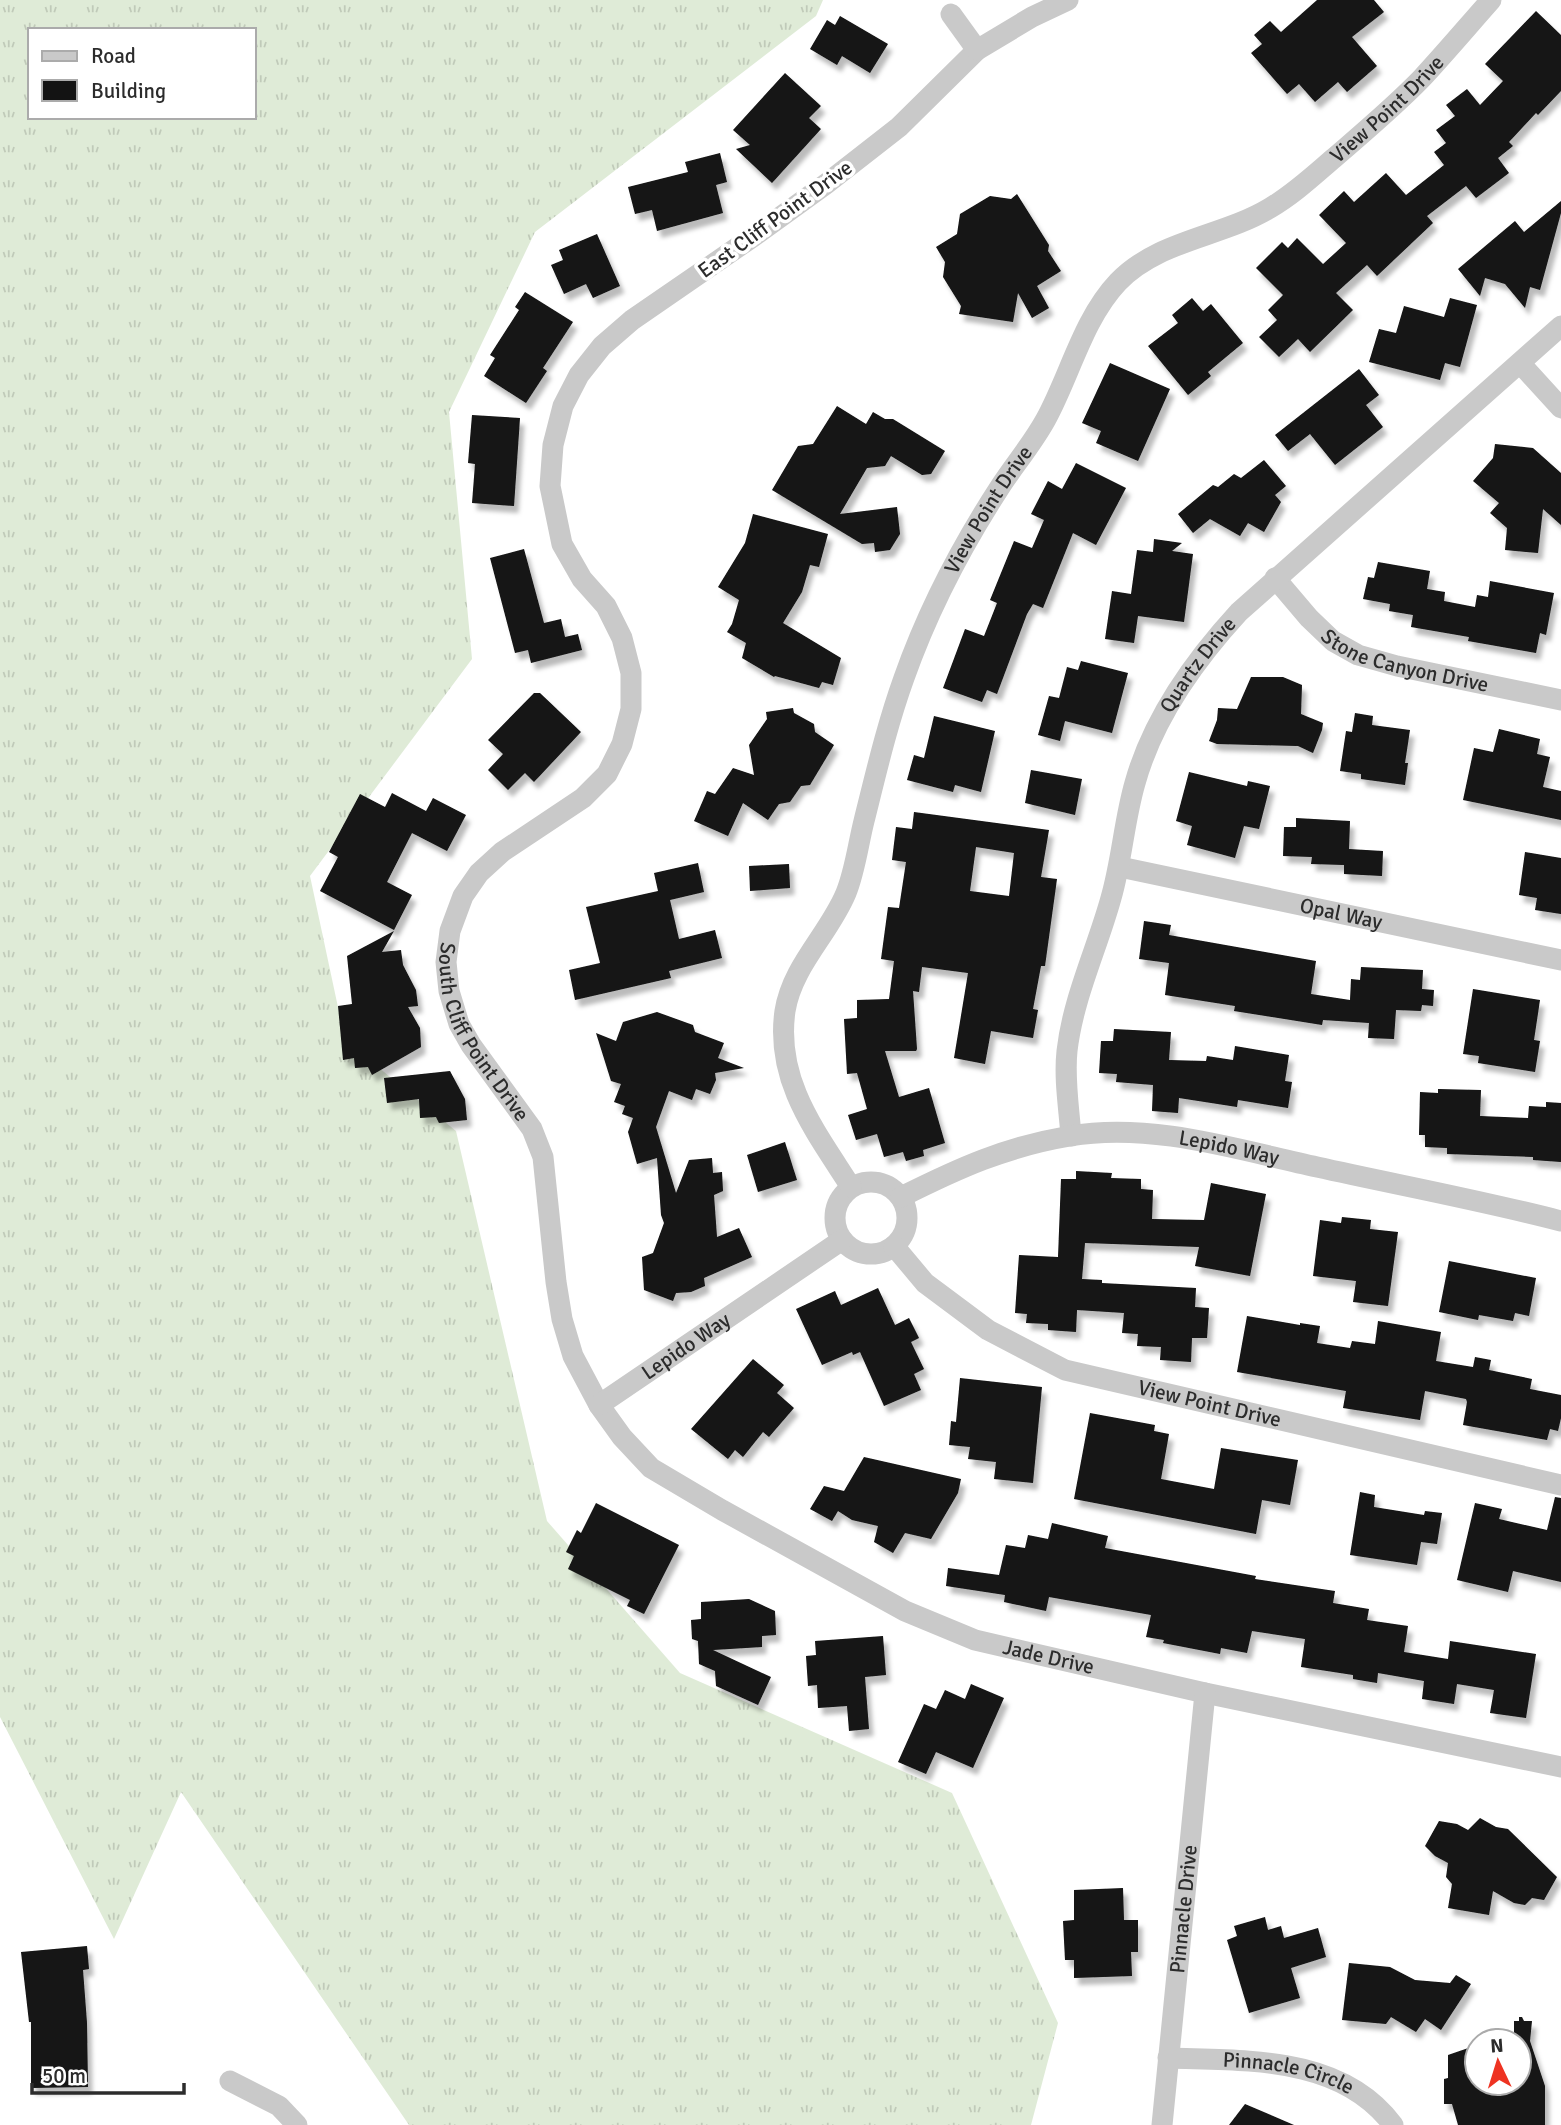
<svg xmlns="http://www.w3.org/2000/svg" width="1561" height="2125" font-family="Signika,sans-serif">
<style>
.grass{fill:url(#grass-tufts);fill-rule:evenodd}
.building{fill:#131313;fill-rule:evenodd;filter:url(#shadow)}
.lines{fill:none;stroke-linecap:round;stroke-linejoin:round}
.minor{stroke:#c9c9c9;stroke-width:21}
.labels{text-anchor:middle;stroke-width:7;stroke-linejoin:round;paint-order:stroke}
.street-label{font-size:21px;fill:#2c2c2c;stroke:#fff}
</style>
<defs>
<pattern id="grass-tufts" width="24" height="20" patternUnits="userSpaceOnUse" patternTransform="scale(1.75)"><rect width="24" height="20" fill="#dfebd7"/><path d="M3 7l-1-3M5 7V3M7 7l1-3M15 17l-1-3M17 17v-4M19 17l1-3" fill="none" stroke="#c0cab9"/></pattern>
<filter id="shadow"><feDropShadow dx="4.5" dy="7" stdDeviation="2" flood-color="#0004"/></filter>
</defs>
<rect width="100%" height="100%" fill="#fff"/>
<path class="grass" d="M0,0h823l-7,16 -281,216 -86,180 23,247 -162,217 35,164 111,91 91,390 133,152 272,120 106,230 -27,102h-622l-228,-333 -67,147 -114,-222zM30,30h224v87h-224z"/>
<g class="building">
<path d="M1317,0h57l10,12 -32,25 25,29 -30,26 -9,-10 -23,20 -16,-18 -12,10 -36,-41 11,-9 -8,-9 16,-14 11,11z"/>
<path d="M1536,11l25,24v56l-23,24 -2,-2 -27,29 4,4 -15,12 11,15 -33,25 -10,-12 -39,30 6,7 -56,53 -10,-11 -31,28 17,17 -43,42 -12,-13 -19,18 -20,-20 18,-17 -9,-10 15,-15 -27,-27 26,-26 6,6 9,-10 26,26 23,-21 -27,-28 25,-24 10,11 32,-29 20,22 38,-30 -10,-13 12,-9 -10,-13 19,-14 -9,-11 21,-16 13,16 23,-24 -18,-17z"/>
<path d="M840,16l48,28 -18,29 -28,-17 -5,9 -27,-16 17,-29 8,5z"/>
<path d="M785,73l36,33 -12,12 12,11 -49,54 -36,-34 14,-4 -17,-15z"/>
<path d="M720,153l7,29 -11,3 7,28 -66,18 -5,-21 -17,4 -7,-27 60,-15 -3,-10z"/>
<path d="M1017,194l32,51 -1,6 13,20 -24,15 12,22 -17,10 -14,-25 -5,29 -54,-8 2,-8 -18,-29 2,-15 -9,-15 21,-13 3,-20 30,-18 21,3z"/>
<path d="M1561,201v12l-21,77 -10,-3 -5,21 -20,-24 -20,-6 -5,18 -22,-27 57,-48 9,11z"/>
<path d="M597,234l23,52 -27,12 -7,-14 -22,10 -13,-29 12,-5 -4,-10z"/>
<path d="M525,292l48,30 -30,46 4,3 -21,32 -42,-27 11,-18 -5,-3 29,-45 -4,-3z"/>
<path d="M1192,298l11,13 8,-7 32,39 -35,29 3,4 -23,19 -40,-49 30,-23 -6,-8z"/>
<path d="M1450,298l27,7 -17,62 -15,-4 -5,17 -71,-18 10,-33 17,4 8,-27 40,11z"/>
<path d="M1110,363l60,26 -32,72 -42,-18 5,-12 -19,-8z"/>
<path d="M1359,369l20,26 -13,10 17,22 -48,38 -25,-31 -22,17 -13,-16z"/>
<path d="M837,406l29,18 7,-12 12,7h8l52,32 -14,23 -9,1 -31,-19 -6,10 -18,2 -27,46 57,-7 3,27 -10,16 -15,2 -1,-9 -12,1 -90,-54 26,-44 15,-2z"/>
<path d="M472,415l48,3 -6,88 -42,-3 3,-39 -7,-1z"/>
<path d="M1495,444l38,4 28,25v52l-18,-16 -5,44 -33,-3 2,-22 -17,-15 9,-10 -26,-22 20,-23z"/>
<path d="M1264,460l22,26 -11,9 6,7 -17,30 -16,-9 -8,13 -30,-17 -17,14 -15,-19 35,-29 5,2 16,-13 7,4z"/>
<path d="M1076,463l50,25 -30,57 -23,-12 -30,75 -10,-4 -6,10 -30,80 -10,-4 -5,12 -39,-14 22,-59 19,7 13,-33 -7,-3 24,-59 18,7 12,-28 -13,-6 17,-33 14,8z"/>
<path d="M753,514l75,20 -9,33 -9,-2 -8,27 -19,31 58,35 -8,27 -11,-3 -3,6 -44,-12 -1,1 -32,-19 4,-15 -19,-11 5,-8 7,-24 -21,-13 27,-44z"/>
<path d="M1154,539l28,4 -10,8 21,3 -9,68 -46,-6 -4,27 -29,-4 7,-48 19,3 6,-44 16,2z"/>
<path d="M524,549l20,74 17,-4 4,18 13,-3 4,16 -51,13 -3,-13 -13,3 -25,-95z"/>
<path d="M1378,562l52,9 -3,18 18,3 -1,9 31,6 2,-12 11,2 2,-16 64,12 -8,42 -6,-2 -4,20 -68,-12 1,-4 -58,-10 2,-12 -24,-4 1,-7 -27,-5 5,-22 6,1z"/>
<path d="M1081,661l47,12 -16,60 -47,-12 -5,20 -22,-6 11,-39 10,2 8,-31 11,3z"/>
<path d="M1251,677h32l19,8 -1,29 22,9 -1,7 -9,23 -15,-7 -81,-2 -8,-3 8,-21 1,-12 19,1z"/>
<path d="M534,693h6l41,39 -47,50 -9,-9 -17,17 -20,-20 15,-16 -15,-14z"/>
<path d="M793,708l1,5 20,11 1,8 19,13 -24,40 -9,1 -11,16 -11,2 -11,16 -25,-17 -15,33 -34,-15 13,-30 8,3 18,-26 21,7 -5,-30 18,-26 -1,-7z"/>
<path d="M1355,713l18,3 -1,9 38,5 -5,33h3l-3,22 -44,-6v-5l-21,-3 6,-40 6,1z"/>
<path d="M934,716l61,15 -14,61 -26,-7 -2,7 -46,-12 7,-25 10,3z"/>
<path d="M1499,729l41,10 -3,15 13,3 -7,30 18,4v29l-98,-20 11,-52 19,4z"/>
<path d="M1031,770l51,9 -7,36 -50,-12z"/>
<path d="M1189,772l58,14 1,-5 22,5 -11,43 -15,-3 -9,32 -48,-13 5,-19 -16,-5z"/>
<path d="M392,793l34,18 7,-13 33,17 -19,36 -35,-18 -25,49 25,13 -18,35 -74,-39 18,-34 -9,-5 31,-58 25,13z"/>
<path d="M914,812l135,18 -8,47 16,2 -12,87h-4l-8,43 5,1 -5,28 -42,-7 -6,33 -31,-6 14,-85 -46,-6 -3,25 -6,-1 4,58 -1,2h-31l14,46 30,-9 16,55 -22,7 1,6 -18,5 -3,-9 -19,5 -7,-23 -21,6 -8,-25 19,-6 -10,-36 -10,1 -3,-55 13,-1v-18l32,-1 5,-38 -13,-2 7,-52 11,1 7,-46 -14,-2 4,-33 16,2zM976,847l38,6 -5,43 -39,-5z"/>
<path d="M1296,818l54,3 -1,28 34,2 -1,25 -38,-2v-9l-33,-1 1,-7 -29,-1 1,-29h12z"/>
<path d="M1525,852l36,6v56l-26,-4 2,-12 -18,-3z"/>
<path d="M698,863l6,29 -34,8 9,39 36,-9 7,28 -53,13 2,7 -96,22 -6,-30 31,-7 -14,-56 72,-16 -4,-18z"/>
<path d="M789,864l1,24 -40,3 -1,-25z"/>
<path d="M1144,921l27,4 -2,10 147,26 -5,33 39,6 1,-21 9,1 1,-13 62,3 -1,19 12,1 -1,16 -11,-1 -1,6 -25,-1 -2,29 -26,-1 1,-15 -46,-3 -1,5 -88,-14 1,-5 -70,-11 4,-32 -30,-4z"/>
<path d="M394,931l-12,21 19,-2 2,15 13,25 2,16 -10,1 12,21 1,19 -49,28 -4,-8 -13,1 -1,-10 -11,2 -5,-54 14,-2 -5,-48z"/>
<path d="M1473,989l67,11 -6,40 6,1 -5,31 -57,-9 1,-7 -16,-2z"/>
<path d="M657,1012l36,13 2,7 29,11 -6,15 26,10 -29,5 1,7 -6,14 -14,-5 -4,11 -23,-9 -13,36 20,66 13,-33 23,-2 1,15 9,-1 1,19 -9,4 3,42 22,-9 13,29 -48,21 1,8 -14,6 -15,1 -3,8 -29,-11 -2,-33 11,-4 11,-30 -3,-8 -4,-57 -20,6 -9,-32 5,-14 -11,-4 3,-8 -11,-4 7,-18 -10,-3 -15,-48 20,8 7,-19z"/>
<path d="M1114,1029l57,3 -2,28 37,1 1,-5 26,4 2,-14 54,9 -4,26 7,1 -4,26 -50,-8 -1,7 -58,-9 -1,15 -26,-2 1,-26 -37,-3 1,-8 -18,-1 2,-32h12z"/>
<path d="M450,1071l15,28 2,21 -28,3 -3,-6 -16,1 -1,-19 -32,4 -3,-25z"/>
<path d="M1438,1089l43,1 -1,26 48,2 1,-12 17,1v-5l15,1v59l-28,-2v-3l-86,-3v-6l-22,-1v-12h-6l1,-43 18,1z"/>
<path d="M785,1142l12,38 -39,12 -11,-37z"/>
<path d="M1076,1171l36,2 -1,5 30,1v10l12,1 -1,29 52,1 7,-37 55,11 -16,82 -55,-10 4,-19 -114,-4 -3,36 20,1v3l94,5 -1,19 14,1 -2,30h-15l-1,24 -31,-2 1,-13 -24,-1 1,-12 -16,-1 2,-20 -47,-3 -1,22 -28,-2v-6l-22,-1 1,-9 -12,-1 4,-58 39,2 3,-78h15z"/>
<path d="M1342,1217l29,3 -1,9 28,3 -10,74 -35,-4 3,-21 -43,-5 7,-56 21,3z"/>
<path d="M1449,1261l87,17 -7,38 -14,-3 -2,8 -34,-6 -1,5 -39,-8z"/>
<path d="M878,1288l17,37 14,-7 10,20 -8,4 13,27 -10,5 7,16 -37,16 -24,-54 -7,3 -1,-3 -30,13 -26,-56 39,-18 6,14z"/>
<path d="M1247,1316l53,9v-2l20,3 -3,17 33,5 2,-7 23,3 3,-23 63,11 -5,29 37,6 2,-10 16,3 -2,10 43,9 -2,10 31,6v23l-3,13 -8,-2 -3,11 -84,-15 4,-23 -1,-3 -41,-8 -5,29 -77,-12 3,-17 -109,-19z"/>
<path d="M753,1359l31,26 -7,8 17,15 -25,29 -6,-5 -20,25 -8,-7 -7,9 -37,-30z"/>
<path d="M960,1378l82,9 -9,96 -39,-4 2,-17 -28,-3 2,-12 -21,-2 2,-24 5,1z"/>
<path d="M1090,1413l65,12 -1,6 15,3 -8,45 53,10 7,-41 77,12 -8,45 -28,-5 -6,34 -182,-35z"/>
<path d="M864,1457l97,22 -3,14 -27,46 -26,-6 -12,20 -19,-11 4,-16 -26,-6 -14,-9 -6,10 -22,-12 14,-23 20,5z"/>
<path d="M1360,1492l15,3 -1,12 50,8 1,-4 17,2 -5,31 -16,-2 -4,23 -67,-10z"/>
<path d="M1555,1497l6,1v84l-48,-11 -5,21 -51,-12 18,-77 27,6 -3,10 48,11z"/>
<path d="M596,1503l83,42 -35,69 -17,-8 3,-6 -62,-31 6,-13 -8,-4 11,-22 4,3z"/>
<path d="M1052,1523l56,13 -3,12 151,28 -1,3 80,12 -2,12 36,6 -2,11 41,6 -4,26 44,7 2,-18 86,13 -10,64 -36,-5 4,-23 -37,-6 -3,20 -32,-5 2,-18 -46,-8 -1,10 -24,-4v-4l-52,-8 4,-28 -53,-8 -5,22 -26,-5 -1,6 -57,-11 1,-3 -18,-3 5,-22 -102,-18 -3,14 -42,-9 1,-7 -59,-9 2,-18 51,7 7,-30 19,3 3,-13 20,4z"/>
<path d="M749,1599l26,12 1,24 -14,1v11l-49,3 58,27 -13,28 -42,-19 -1,-15 -16,-7 -1,-23 -6,-2 -1,-19 10,-1v-17z"/>
<path d="M883,1636l3,39 -21,2 4,52 -20,2 -2,-25 -29,2 -1,-23 -9,1 -2,-30 10,-1 -1,-14z"/>
<path d="M971,1684l33,14 -31,70 -37,-16 -10,22 -28,-12 26,-58 12,5 9,-19 20,9z"/>
<path d="M1480,1818l16,9 12,2 49,48 -13,23 -12,-2 -7,7 -11,-2 -21,-12 -4,24 -41,-7 4,-24 -6,-7 2,-14 -13,-7 -10,-10 14,-25 18,3 11,6z"/>
<path d="M1123,1888l1,32h14v32h-7l1,24 -58,2v-18h-9l-2,-39 11,-1v-30z"/>
<path d="M1265,1917l3,13 13,-4 3,12 34,-10 8,29 -35,11 9,30 -51,15 -22,-73 10,-4 -3,-10z"/>
<path d="M87,1946l2,23 -6,1 4,53 1,64 -57,1v-66h-2l-8,-70z"/>
<path d="M1349,1963l41,4 25,13 35,3 6,-8 15,9 -30,46 -16,-11 -9,13 -25,-15 -5,7 -44,-4z"/>
<path d="M1519,2017h3l2,4h8l-2,20 15,45v39h-87l-6,-21h-8v-25l4,-1v-23l29,-10v38h42v-42h-5v-20h5z"/>
<path d="M1245,2104l49,21h-65z"/>
</g>
<g class="lines">
<g class="minor">
<path id="s1" d="M1068,0l-36,17 -55,33 -78,77 -73,57 -72,52 -122,84 -30,26 -23,29 -16,31 -10,39 -3,41 12,58 20,35 24,27 16,32 9,35v36l-9,35 -15,30 -24,24 -81,54 -23,21 -16,23 -13,35 -4,31 3,29 10,33 12,21 61,84 11,28 13,125 6,37 11,37 26,49 23,32 29,31 71,42 183,101 70,29 230,53 356,74"/>
<path d="M951,14l26,36"/>
<path d="M1520,363l41,45"/>
<path id="s2" d="M1275,578l34,40 24,23 25,14 39,11 164,34"/>
<path id="s3" d="M1120,867l441,93"/>
<path id="s4" d="M1071,1136c-2,-28 -7,-57 -4,-85 6,-53 30,-102 44,-153 11,-38 13,-77 24,-115 18,-65 59,-122 104,-171l322,-286"/>
<circle cx="871" cy="1218" r="36"/>
<path id="s5" d="M851,1187c-35,-55 -76,-106 -66,-176 7,-45 44,-77 61,-118 9,-22 12,-48 18,-72 12,-48 23,-96 40,-143 24,-68 57,-131 96,-191 15,-23 33,-44 46,-68 24,-44 37,-100 72,-137 40,-42 104,-45 152,-74 24,-14 44,-33 64,-50 30,-26 61,-52 88,-80 24,-26 46,-52 69,-78"/>
<path id="s6" d="M901,1197c58,-29 104,-50 169,-61 82,-14 168,14 247,31 81,18 163,33 244,54"/>
<path id="s7" d="M894,1246l31,37 63,47 77,40 496,115"/>
<path id="s8" d="M599,1405l243,-165"/>
<path id="s9" d="M1168,2058c78,3 173,-3 225,67"/>
<path d="M230,2081l49,25 18,19"/>
<path id="s10" d="M1162,2125l43,-432"/>
</g>
</g>
<g class="labels">
<g class="street-label">
<text dy="7" stroke="none"><textPath href="#s5" startOffset="1325">View Point Drive</textPath></text>
<text transform="translate(775 219) rotate(-36)" y="7">East Cliff Point Drive</text>
<text dy="7" stroke="none"><textPath href="#s5" startOffset="738">View Point Drive</textPath></text>
<text dy="7" stroke="none"><textPath href="#s2" startOffset="161">Stone Canyon Drive</textPath></text>
<text dy="7" stroke="none"><textPath href="#s4" startOffset="497">Quartz Drive</textPath></text>
<text dy="7" stroke="none"><textPath href="#s3" startOffset="226">Opal Way</textPath></text>
<text dy="7" stroke="none"><textPath href="#s1" startOffset="1388">South Cliff Point Drive</textPath></text>
<text dy="7" stroke="none"><textPath href="#s6" startOffset="341">Lepido Way</textPath></text>
<text dy="7" stroke="none"><textPath href="#s8" startOffset="105">Lepido Way</textPath></text>
<text dy="7" stroke="none"><textPath href="#s7" startOffset="362">View Point Drive</textPath></text>
<text dy="7" stroke="none"><textPath href="#s1" startOffset="2312">Jade Drive</textPath></text>
<text dy="7" stroke="none"><textPath href="#s10" startOffset="217">Pinnacle Drive</textPath></text>
<text dy="7" stroke="none"><textPath href="#s9" startOffset="122">Pinnacle Circle</textPath></text>
</g>
</g>
<rect x="28" y="28" width="228" height="91" fill="#ffffff" stroke="#ababab" stroke-width="2"/>
<rect x="42" y="51" width="35" height="10" fill="#c9c9c9" stroke="#ababab" stroke-width="2"/>
<text x="91" y="63" font-size="21" fill="#2c2c2c">Road</text>
<rect x="42" y="80" width="35" height="21" fill="#131313" stroke="#ababab" stroke-width="2"/>
<text x="91" y="98" font-size="21" fill="#2c2c2c">Building</text>
<g transform="translate(1498 2062) rotate(356)"><circle r="33" fill="#ffffff" stroke="#ababab" stroke-width="2"/>
<path d="M0-5L12 26L0 18L-12 26Z" fill="#ee3322"/>
<text y="-10" font-size="19" font-weight="bold" text-anchor="middle" fill="#2c2c2c">N</text>
</g>
<path d="M32 2083v10h152v-10" fill="none" stroke="#2c2c2c" stroke-width="3.5"/>
<text x="42" y="2083" font-size="21" fill="#2c2c2c" stroke="#ffffff" stroke-width="5" paint-order="stroke">50 m</text>
</svg>
